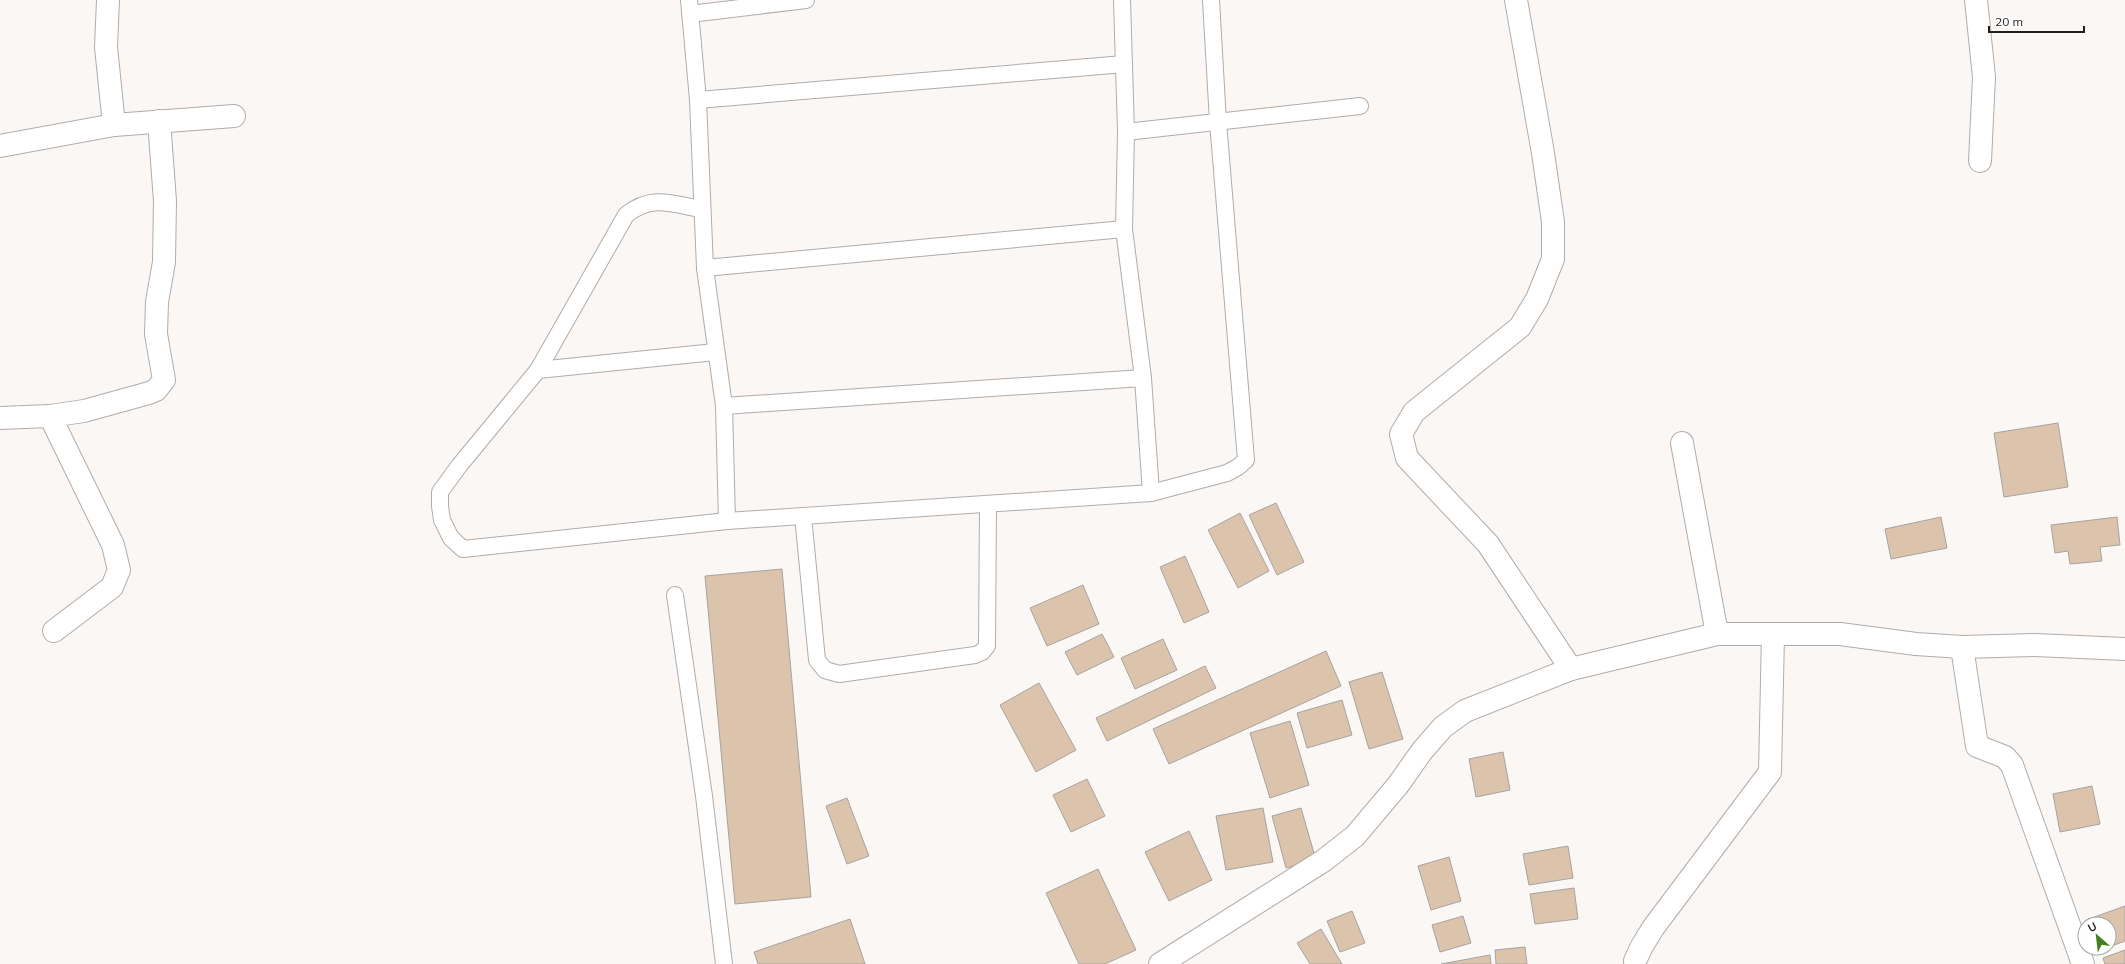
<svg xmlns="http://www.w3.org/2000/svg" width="2125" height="964" font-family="Mulish,sans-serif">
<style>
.building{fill:#dcc3ac;stroke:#a6a3a1}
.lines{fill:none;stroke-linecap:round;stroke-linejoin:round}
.service-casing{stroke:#b0acaa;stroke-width:18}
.minor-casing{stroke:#b0acaa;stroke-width:24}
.service{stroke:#fff;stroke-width:16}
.minor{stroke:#fff;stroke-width:22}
</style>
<rect width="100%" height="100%" fill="#fbf7f5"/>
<g class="building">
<path d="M2058,423l10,64 -64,10 -10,-64z"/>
<path d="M1276,503l28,59 -27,13 -28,-60z"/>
<path d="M1240,513l29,58 -31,17 -30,-58z"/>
<path d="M1941,517l6,31 -56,11 -6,-30z"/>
<path d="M2117,517l3,28 -20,2 2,14 -32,3 -2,-13 -13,2 -4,-28z"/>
<path d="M1185,556l24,56 -25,11 -24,-56z"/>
<path d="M782,569l29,328 -76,7 -30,-328z"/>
<path d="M1083,585l16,39 -52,22 -17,-38z"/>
<path d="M1102,634l12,23 -37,18 -12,-23z"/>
<path d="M1163,639l14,31 -42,19 -14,-31z"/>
<path d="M1326,651l15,35 -172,78 -16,-35z"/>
<path d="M1205,666l11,22 -109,53 -11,-23z"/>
<path d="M1382,672l21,67 -34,10 -20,-67z"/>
<path d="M1039,683l37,67 -40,22 -36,-67z"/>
<path d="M1342,700l10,35 -45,13 -10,-35z"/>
<path d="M1290,721l19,64 -39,13 -20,-65z"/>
<path d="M1503,752l7,38 -34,7 -7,-38z"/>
<path d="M1087,779l18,37 -34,16 -18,-37z"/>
<path d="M2092,786l8,38 -40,8 -7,-38z"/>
<path d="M847,798l22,58 -22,8 -21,-58z"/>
<path d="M1263,808l10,54 -47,8 -10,-54z"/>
<path d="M1301,808l15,52 -30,8 -14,-52z"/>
<path d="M1189,831l23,49 -43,21 -24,-49z"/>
<path d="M1568,846l5,32 -44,7 -6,-31z"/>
<path d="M1449,857l12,44 -30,9 -13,-44z"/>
<path d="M1098,869l38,81 -31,14h-26l-33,-71z"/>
<path d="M1574,888l4,31 -43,5 -5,-30z"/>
<path d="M2125,906v35l-16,6v-23h-21l-2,-4z"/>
<path d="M1352,911l13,32 -25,9 -13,-31z"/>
<path d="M1463,916l8,27 -31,9 -8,-27z"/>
<path d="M850,919l15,45h-107l-4,-12z"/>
<path d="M1321,929l21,35h-32l-13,-21z"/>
<path d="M1525,947l2,17h-31l-1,-14z"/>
<path d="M2096,948h11l-10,4z"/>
<path d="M2125,950v14h-20l-2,-6z"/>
<path d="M1490,955l1,9h-50z"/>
</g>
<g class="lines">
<g class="service-casing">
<g id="service">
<path d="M689,0l9,100 7,168 19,138 3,115"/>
<path d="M690,14l116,-14"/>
<path d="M698,100l426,-36"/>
<path d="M1126,132l234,-26"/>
<path d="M701,209c-29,-5 -49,-15 -75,6l-88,155 -79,96 -19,26v14l2,14 9,18 12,11 264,-28 424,-28 -8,-115 -19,-149 2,-97 -4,-132"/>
<path d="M705,268l419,-39"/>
<path d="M538,370l177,-18"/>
<path d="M724,406l419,-28"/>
<path d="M1151,493l76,-20 11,-6 8,-7 -28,-338 -7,-122"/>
<path d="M803,516l14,144 8,10 14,4 136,-19 7,-3 5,-6 1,-142"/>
<path d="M675,595l29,201 20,168"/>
</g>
</g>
<g class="minor-casing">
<g id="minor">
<path d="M108,0l-2,47 8,78"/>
<path d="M1516,0l27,153 10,69v37l-16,40 -17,28 -106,85 -13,22 6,24 81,86 83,125"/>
<path d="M1976,0l8,77 -4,84"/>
<path d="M0,146l114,-21 120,-9"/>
<path d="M50,416l63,129 6,25 -7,17 -58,44"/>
<path d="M0,418l50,-2 34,-5 65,-18 7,-3 8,-10 -8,-46 1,-32 7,-40 1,-61 -6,-80"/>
<path d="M1682,443l35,191"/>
<path d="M1962,647l15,99 28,11 7,8 71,199"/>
<path d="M1635,961l7,-15 11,-18 117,-156 3,-137"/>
<path d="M1160,964l163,-103 32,-25 43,-51 24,-34 21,-24 22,-16 106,-42 146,-35h123l76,10 46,3 73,-2 90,4"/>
</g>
</g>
<use href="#service" class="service"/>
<use href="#minor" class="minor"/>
</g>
<g transform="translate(2097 936) rotate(332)"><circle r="19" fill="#ffffff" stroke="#a6a5a5"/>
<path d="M0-3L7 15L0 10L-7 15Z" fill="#408020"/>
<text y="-6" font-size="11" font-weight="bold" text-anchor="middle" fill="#201f1e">U</text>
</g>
<path d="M1989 26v6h95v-6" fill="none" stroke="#201f1e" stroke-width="2"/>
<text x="1995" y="26" font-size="12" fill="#201f1e" stroke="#ffffff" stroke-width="3" paint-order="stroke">20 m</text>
</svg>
